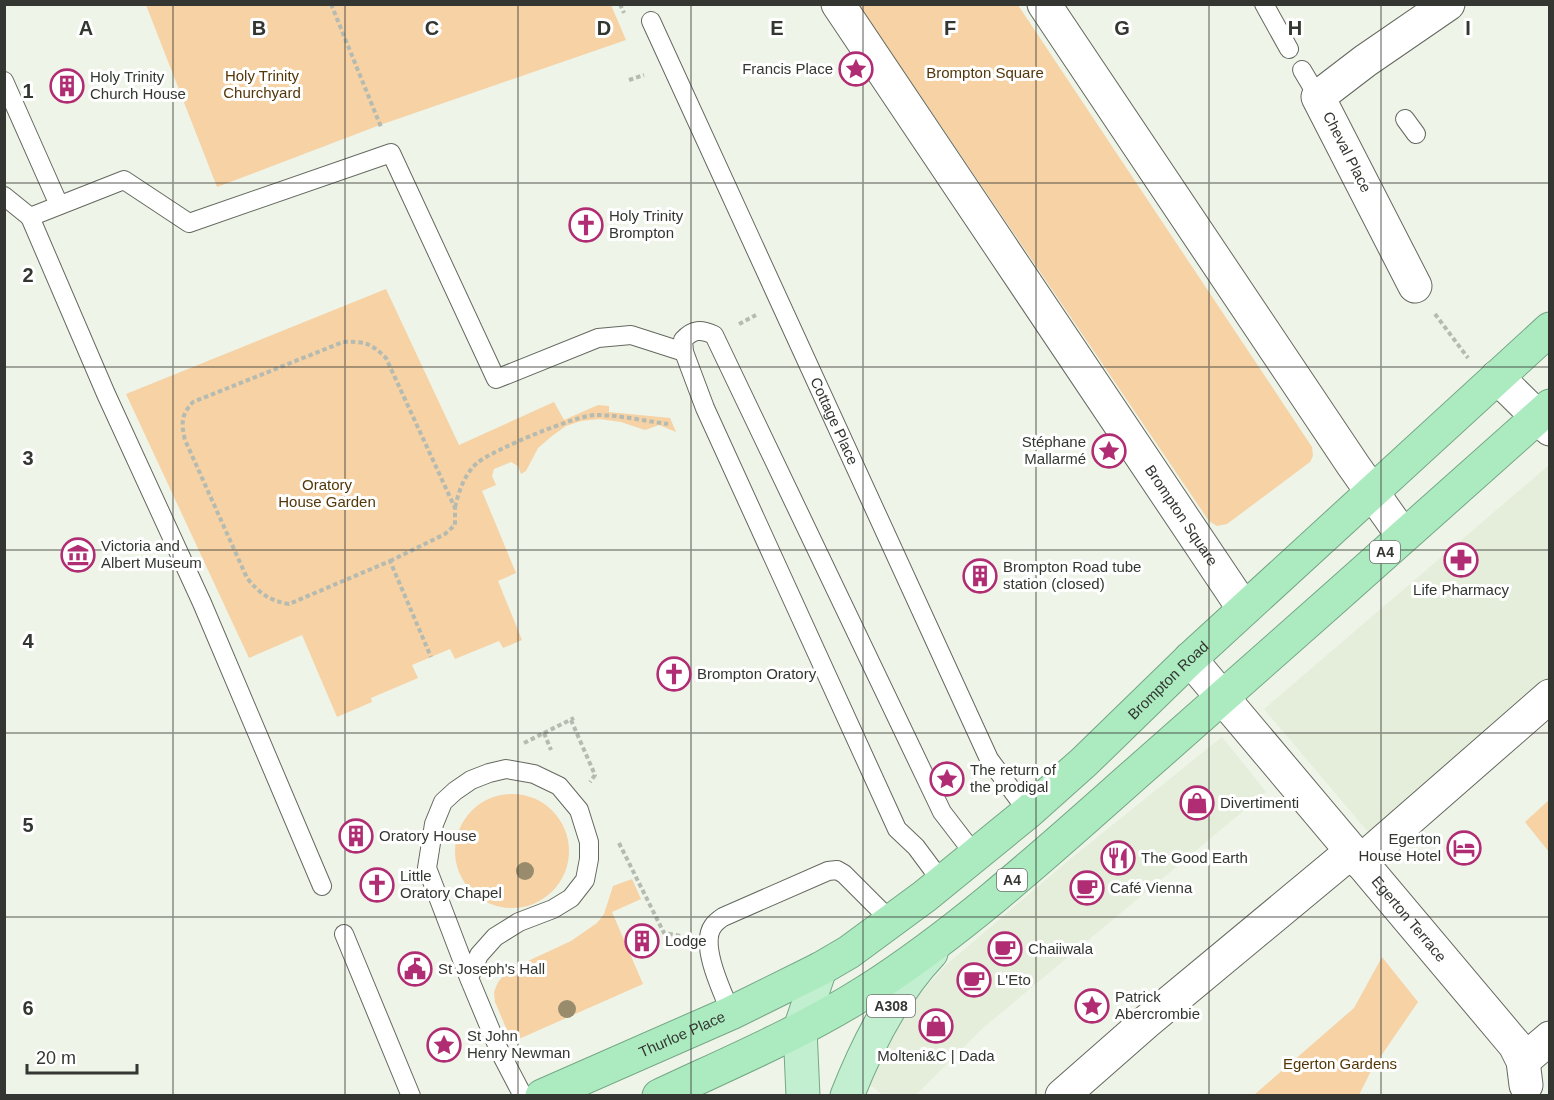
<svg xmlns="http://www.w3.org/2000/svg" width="1554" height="1100" font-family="Helvetica,sans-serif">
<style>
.built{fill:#e4eeda}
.green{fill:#f6d2a5}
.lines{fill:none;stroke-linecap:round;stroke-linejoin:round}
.service-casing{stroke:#64695f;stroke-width:20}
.minor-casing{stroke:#64695f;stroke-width:35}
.primary-casing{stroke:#74a784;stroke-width:35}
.trunk-casing{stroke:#74a784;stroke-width:35}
.path{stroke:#b5bbb1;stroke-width:4;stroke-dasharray:4.5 3;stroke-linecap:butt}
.service{stroke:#fff;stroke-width:18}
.minor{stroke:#fff;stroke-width:33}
.primary{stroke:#c1efd0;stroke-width:33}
.trunk{stroke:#aceac0;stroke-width:33}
.tree{fill:#998c6d}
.grid{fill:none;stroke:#333631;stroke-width:1.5;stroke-opacity:0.55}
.labels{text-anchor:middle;stroke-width:6;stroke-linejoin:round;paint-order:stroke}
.shield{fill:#fff;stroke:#70726f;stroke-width:1.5}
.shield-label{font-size:14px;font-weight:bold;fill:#333631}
.poi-label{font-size:15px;fill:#333631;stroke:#fff;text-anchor:start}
.park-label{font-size:15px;fill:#543708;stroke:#fff}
.street-label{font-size:15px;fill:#333631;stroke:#fff}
.grid-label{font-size:20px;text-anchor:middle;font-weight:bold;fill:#333631;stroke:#fff;stroke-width:6;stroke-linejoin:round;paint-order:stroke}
</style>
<rect width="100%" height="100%" fill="#eef4e8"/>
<g class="built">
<path d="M1549,465v212l-180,156 -105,-124z"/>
<path d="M1222,737l44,55 -282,235 -68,68h-33l-19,-15 35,-63 46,-51 124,-106z"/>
</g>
<g class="green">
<path d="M146,5h465l15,35 -246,85 -163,62z"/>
<path d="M859,5h159l294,442 1,9 -3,6 -83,62 -10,2 -8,-5z"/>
<path d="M386,289l73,156 95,-43 10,18 34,-15 11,1v6l61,6 6,14 -17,-7 -14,5 -24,-8 -22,-3 -18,2 -15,5 -14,10 -14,12 -12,23 -5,3 -3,-8 -7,-4 -17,7 -2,7 4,9 -14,6 34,82 -18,8 24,59 -19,8 -4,-7 -44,18 -5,-10 -38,16 6,13 -47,20 1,4 -35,15 -35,-82 -53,23 -123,-264z"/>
<circle cx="512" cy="851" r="57"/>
<path d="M1549,800v52l-24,-30z"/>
<path d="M632,879l9,20 -29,13 31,72 -131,58 -17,-40 -1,-10 4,-10 7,-8 10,-7 56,-26 26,-18 7,-9 9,-28z"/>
<path d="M1382,957l36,45 -46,67 -13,26h-105l100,-87z"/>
</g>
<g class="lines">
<g class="service-casing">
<g id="service">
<path d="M1264,4l25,45"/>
<path id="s1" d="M651,21l338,738 39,53"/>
<path d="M1302,70l16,27"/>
<path d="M4,81l55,124"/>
<path d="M1405,119l11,15"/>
<path d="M4,196l26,21 94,-37 65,43 202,-70 105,226 102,-41 33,-3 53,17"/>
<path d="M30,217l76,177 96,209 120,283"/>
<path d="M942,882l-26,-35 -19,-18 -192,-421 -21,-56 -1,-12c10,-11 18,-11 31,-5l228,477 33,43"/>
<path d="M344,934l67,162"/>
<path d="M469,978l10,-23 16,-18 24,-15 34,-13 18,-11 14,-18 4,-21v-17l-10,-32 -20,-24 -25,-12 -28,-5 -17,4 -18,7 -16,11 -12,11 -9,22 -7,44 42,110 30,72 24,46"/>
<path d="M731,1013c-8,-20 -32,-68 -18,-87 2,-3 7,-7 10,-9l105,-46 9,-1 7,4 46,46"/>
</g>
</g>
<g class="minor-casing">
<g id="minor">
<path id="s2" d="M838,4l406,605"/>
<path d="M1044,4l309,461 50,71"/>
<path d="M1415,286l-97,-189 47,-36 83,-57"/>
<path d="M1497,377l53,52"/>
<path id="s3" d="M1190,659l325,386 8,16 3,24"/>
<path d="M1360,862l190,-166"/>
<path d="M1523,1061l27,-23"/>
<path d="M1062,1096l83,-73 206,-171"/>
</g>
</g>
<g class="primary-casing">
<g id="primary">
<path d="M803,1096l-3,-67 20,-60"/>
<path d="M847,1096c20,-51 46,-103 84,-143"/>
</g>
</g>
<g class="trunk-casing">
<g id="trunk">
<path id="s4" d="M542,1096l189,-83 89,-44 29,-17 76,-56 103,-84 56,-50 106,-103 360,-330"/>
<path d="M659,1096c70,-33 142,-63 208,-105 97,-62 188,-146 274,-222 137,-120 273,-242 409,-363"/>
</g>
</g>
<g class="path">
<path d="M331,4l50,123"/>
<path d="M620,4l4,9"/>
<path d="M629,80l15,-5"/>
<path d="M1435,314l33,44"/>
<path d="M739,324l17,-9"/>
<path d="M455,507c4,-16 9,-32 22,-44 16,-13 99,-48 119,-48 24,0 49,6 72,9"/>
<path d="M390,561l55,-27 10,-9v-17l-69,-150c-15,-15 -22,-17 -43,-16l-150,60c-12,13 -12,21 -8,38l62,138c12,15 23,23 42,26l101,-43 41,96"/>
<path d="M571,720l24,55 -5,7"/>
<path d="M544,733l30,-15"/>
<path d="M524,743l20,-10 7,17"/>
<path d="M619,843l45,90 17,3"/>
</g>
<use href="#service" class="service"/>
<use href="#minor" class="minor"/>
<use href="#primary" class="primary"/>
<use href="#trunk" class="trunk"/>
</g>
<g class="tree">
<circle cx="525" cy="871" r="9"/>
<circle cx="567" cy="1009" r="9"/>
</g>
<path class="grid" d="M173,4v1092M345,4v1092M518,4v1092M691,4v1092M863,4v1092M1036,4v1092M1209,4v1092M1381,4v1092M4,183h1546M4,367h1546M4,550h1546M4,733h1546M4,917h1546"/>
<defs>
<g id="sight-ring" transform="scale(1.725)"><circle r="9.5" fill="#fff" stroke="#b02c73" stroke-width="1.5"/><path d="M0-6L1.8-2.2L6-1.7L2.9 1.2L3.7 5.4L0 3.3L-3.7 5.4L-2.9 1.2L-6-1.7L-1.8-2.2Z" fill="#b02c73"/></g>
<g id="building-ring" transform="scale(1.725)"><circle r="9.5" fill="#fff" stroke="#b02c73" stroke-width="1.5"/><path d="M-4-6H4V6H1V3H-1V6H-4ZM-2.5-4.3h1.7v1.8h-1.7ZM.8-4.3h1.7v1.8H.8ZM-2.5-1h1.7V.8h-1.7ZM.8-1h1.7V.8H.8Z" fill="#b02c73"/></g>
<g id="church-ring" transform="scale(1.725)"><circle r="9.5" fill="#fff" stroke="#b02c73" stroke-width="1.5"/><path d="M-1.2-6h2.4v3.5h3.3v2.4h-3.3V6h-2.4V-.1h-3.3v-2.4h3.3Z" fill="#b02c73"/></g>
<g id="museum-ring" transform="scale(1.725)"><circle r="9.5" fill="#fff" stroke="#b02c73" stroke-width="1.5"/><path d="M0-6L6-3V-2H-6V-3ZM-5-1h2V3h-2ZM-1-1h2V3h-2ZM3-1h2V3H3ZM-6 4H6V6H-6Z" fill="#b02c73"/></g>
<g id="pharmacy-ring" transform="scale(1.725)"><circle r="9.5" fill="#fff" stroke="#b02c73" stroke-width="1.5"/><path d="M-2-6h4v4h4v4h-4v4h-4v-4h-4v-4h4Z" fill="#b02c73"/></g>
<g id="shop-ring" transform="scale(1.725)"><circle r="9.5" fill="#fff" stroke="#b02c73" stroke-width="1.5"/><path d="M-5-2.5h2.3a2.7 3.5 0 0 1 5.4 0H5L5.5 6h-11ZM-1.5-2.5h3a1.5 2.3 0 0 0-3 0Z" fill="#b02c73"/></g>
<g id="hotel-ring" transform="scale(1.725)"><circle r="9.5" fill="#fff" stroke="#b02c73" stroke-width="1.5"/><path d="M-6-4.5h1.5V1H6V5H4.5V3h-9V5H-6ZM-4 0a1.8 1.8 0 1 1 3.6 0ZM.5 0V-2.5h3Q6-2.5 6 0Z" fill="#b02c73"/></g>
<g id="restaurant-ring" transform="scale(1.725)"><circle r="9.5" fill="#fff" stroke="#b02c73" stroke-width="1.5"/><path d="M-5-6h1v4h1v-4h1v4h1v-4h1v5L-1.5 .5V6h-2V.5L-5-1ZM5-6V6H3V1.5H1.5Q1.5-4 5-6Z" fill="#b02c73"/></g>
<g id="cafe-ring" transform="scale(1.725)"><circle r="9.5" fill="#fff" stroke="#b02c73" stroke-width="1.5"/><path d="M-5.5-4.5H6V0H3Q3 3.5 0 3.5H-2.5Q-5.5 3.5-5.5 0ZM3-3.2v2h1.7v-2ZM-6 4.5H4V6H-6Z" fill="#b02c73"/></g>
<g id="civic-ring" transform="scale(1.725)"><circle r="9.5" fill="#fff" stroke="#b02c73" stroke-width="1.5"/><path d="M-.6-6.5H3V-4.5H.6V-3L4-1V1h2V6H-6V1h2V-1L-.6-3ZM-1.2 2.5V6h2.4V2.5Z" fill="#b02c73"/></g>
</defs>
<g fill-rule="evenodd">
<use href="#sight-ring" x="856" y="69"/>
<use href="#building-ring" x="67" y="86"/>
<use href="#church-ring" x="586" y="225"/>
<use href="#sight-ring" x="1109" y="451"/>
<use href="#museum-ring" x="78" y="555"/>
<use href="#pharmacy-ring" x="1461" y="560"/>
<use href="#building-ring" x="980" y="576"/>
<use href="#church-ring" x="674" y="674"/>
<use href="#sight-ring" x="947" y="779"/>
<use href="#shop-ring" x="1197" y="803"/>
<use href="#building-ring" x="356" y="836"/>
<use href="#hotel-ring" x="1464" y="848"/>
<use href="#restaurant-ring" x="1118" y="858"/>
<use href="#church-ring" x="377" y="885"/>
<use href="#cafe-ring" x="1087" y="888"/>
<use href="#building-ring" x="642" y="941"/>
<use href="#cafe-ring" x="1005" y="949"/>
<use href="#civic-ring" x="415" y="969"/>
<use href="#cafe-ring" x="974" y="980"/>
<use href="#sight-ring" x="1092" y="1006"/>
<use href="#shop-ring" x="936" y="1026"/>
<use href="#sight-ring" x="444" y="1045"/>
</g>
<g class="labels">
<g class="shield">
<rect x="1370" y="541" width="30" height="22" rx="4.5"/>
<rect x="997" y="869" width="30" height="22" rx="4.5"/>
<rect x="867" y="995" width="48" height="22" rx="4.5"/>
</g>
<g class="shield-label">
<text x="1385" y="557">A4</text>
<text x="1012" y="885">A4</text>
<text x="891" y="1011">A308</text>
</g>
<g class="poi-label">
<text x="833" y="74" text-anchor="end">Francis Place</text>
<text x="90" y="82">Holy Trinity<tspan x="90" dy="17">Church House</tspan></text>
<text x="609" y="221">Holy Trinity<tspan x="609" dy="17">Brompton</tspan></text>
<text x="1086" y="447" text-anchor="end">Stéphane<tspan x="1086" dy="17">Mallarmé</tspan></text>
<text x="101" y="551">Victoria and<tspan x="101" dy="17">Albert Museum</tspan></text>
<text x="1003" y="572">Brompton Road tube<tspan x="1003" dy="17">station (closed)</tspan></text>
<text x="1461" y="595" text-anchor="middle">Life Pharmacy</text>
<text x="697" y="679">Brompton Oratory</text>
<text x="970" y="775">The return of<tspan x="970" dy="17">the prodigal</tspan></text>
<text x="1220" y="808">Divertimenti</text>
<text x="379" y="841">Oratory House</text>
<text x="1441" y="844" text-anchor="end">Egerton<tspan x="1441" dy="17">House Hotel</tspan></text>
<text x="1141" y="863">The Good Earth</text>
<text x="400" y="881">Little<tspan x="400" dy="17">Oratory Chapel</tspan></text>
<text x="1110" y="893">Café Vienna</text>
<text x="665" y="946">Lodge</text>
<text x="1028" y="954">Chaiiwala</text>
<text x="438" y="974">St Joseph's Hall</text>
<text x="997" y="985">L'Eto</text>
<text x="1115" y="1002">Patrick<tspan x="1115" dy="17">Abercrombie</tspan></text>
<text x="467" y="1041">St John<tspan x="467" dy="17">Henry Newman</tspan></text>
<text x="936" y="1061" text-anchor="middle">Molteni&amp;C | Dada</text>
</g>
<g class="park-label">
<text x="985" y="78">Brompton Square</text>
<text x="262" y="81">Holy Trinity<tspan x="262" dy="17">Churchyard</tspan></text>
<text x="327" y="490">Oratory<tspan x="327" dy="17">House Garden</tspan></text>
<text x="1340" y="1069">Egerton Gardens</text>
</g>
<g class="street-label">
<text transform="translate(1347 152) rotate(63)" y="5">Cheval Place</text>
<text dy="5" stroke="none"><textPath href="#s1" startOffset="440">Cottage Place</textPath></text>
<text dy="5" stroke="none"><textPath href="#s2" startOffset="616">Brompton Square</textPath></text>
<text dy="5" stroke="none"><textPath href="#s4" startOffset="759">Brompton Road</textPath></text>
<text dy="5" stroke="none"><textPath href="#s3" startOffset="340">Egerton Terrace</textPath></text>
<text dy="5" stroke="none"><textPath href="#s4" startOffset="153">Thurloe Place</textPath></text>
</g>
</g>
<g class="grid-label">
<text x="86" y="35">A</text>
<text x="259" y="35">B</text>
<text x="432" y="35">C</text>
<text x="604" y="35">D</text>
<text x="777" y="35">E</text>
<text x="950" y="35">F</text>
<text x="1122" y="35">G</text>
<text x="1295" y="35">H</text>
<text x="1468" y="35">I</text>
<text x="28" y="98">1</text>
<text x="28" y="282">2</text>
<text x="28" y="465">3</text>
<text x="28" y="648">4</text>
<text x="28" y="832">5</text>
<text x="28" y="1015">6</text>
</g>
<rect width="1554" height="1100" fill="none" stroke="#333631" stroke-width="12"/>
<path d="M27 1064v9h110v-9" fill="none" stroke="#333631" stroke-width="3"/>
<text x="36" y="1064" font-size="18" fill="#333631" stroke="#ffffff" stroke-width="4.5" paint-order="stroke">20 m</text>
</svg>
